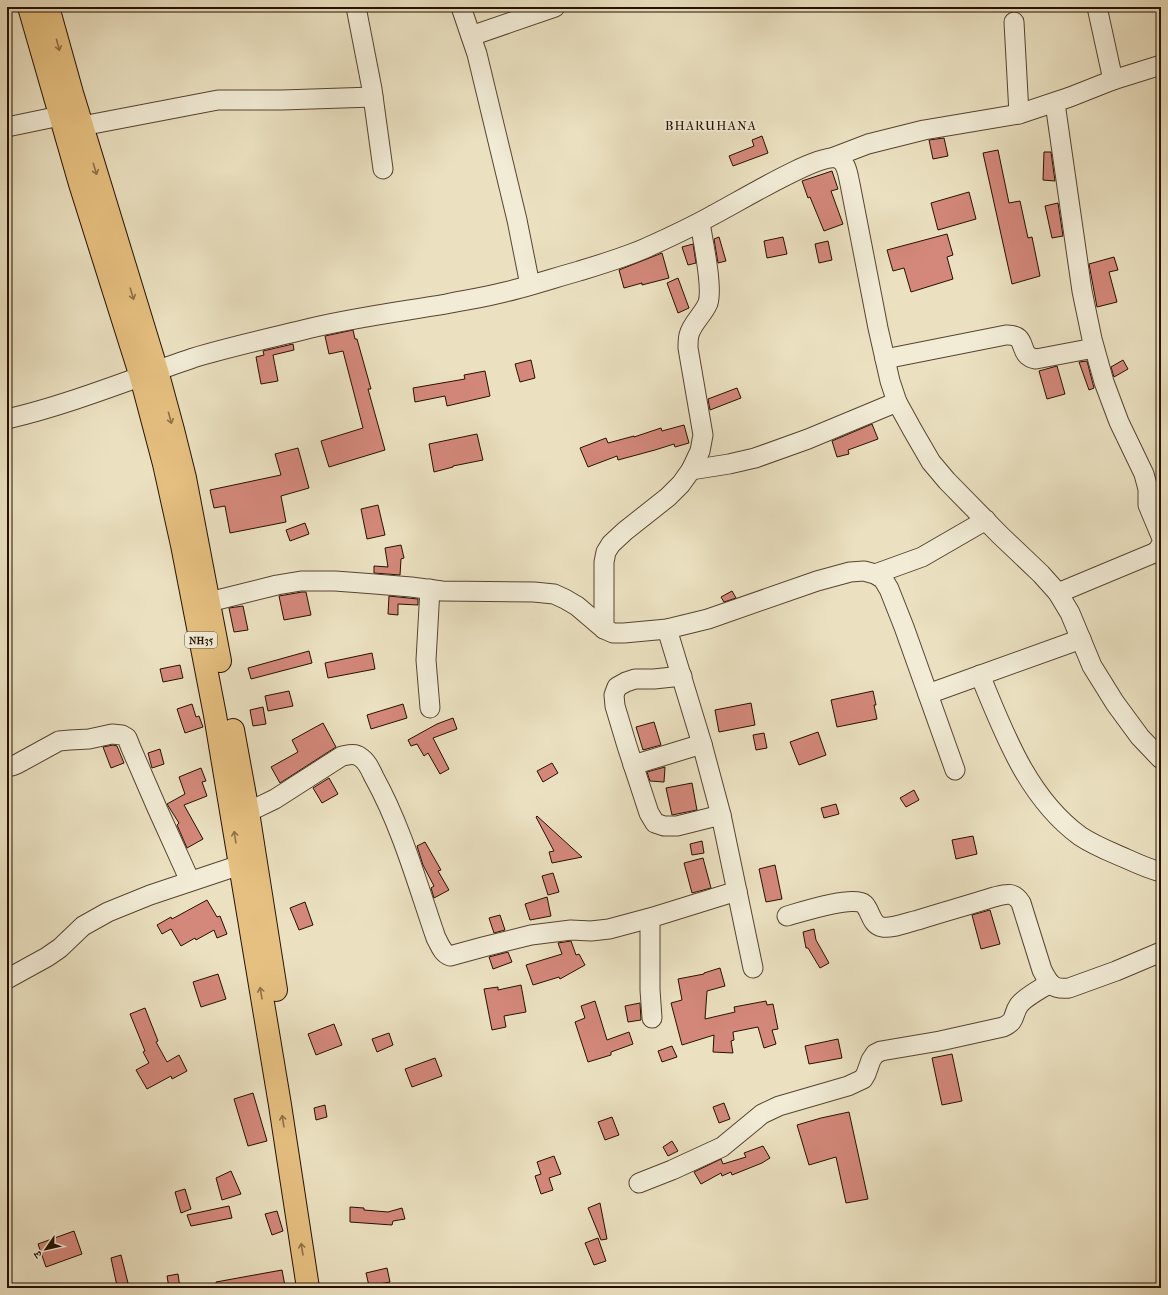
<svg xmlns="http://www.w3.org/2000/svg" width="1168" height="1295" font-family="'IM FELL French Canon','Noto Serif Devanagari',serif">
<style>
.building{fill:#d4887b;stroke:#251000}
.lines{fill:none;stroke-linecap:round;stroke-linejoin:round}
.minor-casing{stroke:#564430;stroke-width:21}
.highway-casing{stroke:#251000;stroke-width:24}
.minor{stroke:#f2ecd7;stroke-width:19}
.highway{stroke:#e6c080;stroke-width:22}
.oneway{stroke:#8f7146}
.labels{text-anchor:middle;stroke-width:3.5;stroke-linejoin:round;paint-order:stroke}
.shield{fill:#f2ecd7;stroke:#625240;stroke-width:1}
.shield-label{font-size:10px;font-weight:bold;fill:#251000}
.quarter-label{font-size:13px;letter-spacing:1px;fill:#251000;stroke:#f2ecd7}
</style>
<rect width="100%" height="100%" fill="#ebe1c1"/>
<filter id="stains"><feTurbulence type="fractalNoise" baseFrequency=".005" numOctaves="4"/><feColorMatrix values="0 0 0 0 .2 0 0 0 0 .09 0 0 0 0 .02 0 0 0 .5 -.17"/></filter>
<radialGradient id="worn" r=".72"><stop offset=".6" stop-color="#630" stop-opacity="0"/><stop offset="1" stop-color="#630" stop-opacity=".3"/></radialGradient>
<g class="building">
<path d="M762,136l6,17 -35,13 -4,-10 25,-10 -2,-6z"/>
<path d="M944,138l4,18 -15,3 -4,-19z"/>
<path d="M998,150l11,53 11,-2 8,37 4,-1 8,39 -28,8 -29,-131z"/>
<path d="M1044,152h7l4,29 -12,-1z"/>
<path d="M832,171l6,18 -7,2 12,33 -19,7 -14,-34 -2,1 -6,-17z"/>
<path d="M969,192l7,27 -38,11 -7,-27z"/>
<path d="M1058,203l5,33 -11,2 -7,-32z"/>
<path d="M947,234l6,21 -6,2 6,22 -42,13 -7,-24 -11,3 -6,-21z"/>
<path d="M719,237l7,24 -8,2 -4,-24z"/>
<path d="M783,237l4,17 -20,4 -3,-17z"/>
<path d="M828,241l4,19 -13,3 -4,-19z"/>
<path d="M693,244l3,19 -8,2 -6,-18z"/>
<path d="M662,253l7,25 -27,7v-2l-18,5 -5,-18z"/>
<path d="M1114,257l4,13 -9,2 8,30 -20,5 -8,-43z"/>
<path d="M678,278l11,30 -11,5 -11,-30z"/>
<path d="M353,330l2,9h2l14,50h-3l17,61 -56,17 -8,-26 42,-13 -20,-77 -14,3 -4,-18z"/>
<path d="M293,344l1,6 -21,5 5,26 -17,3 -5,-27 8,-2 -1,-4z"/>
<path d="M531,360l4,18 -15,4 -5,-18z"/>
<path d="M1123,360l5,9 -14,8 -3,-10z"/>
<path d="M1087,361l7,27 -5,2 -10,-28z"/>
<path d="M1057,366l8,28 -18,5 -8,-28z"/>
<path d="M485,371l5,25 -43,10 -2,-10 -30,6 -2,-14 52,-9 -1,-4z"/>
<path d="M737,388l4,10 -31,12 -2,-11z"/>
<path d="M872,424l6,15 -30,11 1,4 -12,3 -5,-16z"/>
<path d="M684,425l5,18 -14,4 -1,-3 -19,6 -37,10 -1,-4 -29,11 -8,-19 26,-10 2,5 26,-7v1l27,-9 1,3z"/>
<path d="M477,434l6,26 -30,6v1l-19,5 -5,-28z"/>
<path d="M298,448l11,40 -28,8 5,26 -56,11 -5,-27 -11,2 -4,-18 71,-15 -6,-21z"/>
<path d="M378,505l7,30 -18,4 -6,-30z"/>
<path d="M305,523l4,11 -19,7 -4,-11z"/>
<path d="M401,545l3,13 -3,1 -1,16 -26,-2v-7l14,1 -3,-19z"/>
<path d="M732,591l4,7 -12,4 -3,-5z"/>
<path d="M302,592h4l5,23 -27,5 -5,-24z"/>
<path d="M389,596l29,3v6l-20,-1v11l-10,-1z"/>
<path d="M243,606l5,24 -14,2 -5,-24z"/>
<path d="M309,651l3,12 -61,16 -3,-11z"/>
<path d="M372,653l3,16 -47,9 -3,-15z"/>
<path d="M180,665l3,13 -20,4 -3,-13z"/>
<path d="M289,691l4,15 -25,5 -3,-15z"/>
<path d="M873,691l3,14h-2l3,14 -40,8 -6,-27z"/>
<path d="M751,703l4,22 -36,7 -4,-22z"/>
<path d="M192,704l4,13 3,-1 4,11 -18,6 -8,-24z"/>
<path d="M403,704l4,14 -36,11 -4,-14z"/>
<path d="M263,707l3,17 -13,2 -3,-16z"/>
<path d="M453,718l4,11 -24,9 16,31 -9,5 -12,-21 -4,3 -7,-12 -6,2 -3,-6 29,-16z"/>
<path d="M654,722l7,23 -18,5 -7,-23z"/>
<path d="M323,723l13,24 -56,36 -9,-16 27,-15 -6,-12z"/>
<path d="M818,732l8,23 -27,10 -9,-23z"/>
<path d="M764,733l3,15 -11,2 -3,-15z"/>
<path d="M113,745l4,1 7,17 -13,5 -8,-21z"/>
<path d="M160,749l4,15 -12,4 -4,-15z"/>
<path d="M552,763l6,10 -15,9 -6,-11z"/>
<path d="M665,767l-1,15 -14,-1 -3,-9z"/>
<path d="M201,768l5,13 -4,1 5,14 -23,9 19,34 -16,9 -10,-23 2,-2 -12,-19 18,-10 -6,-17z"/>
<path d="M329,778l9,16 -16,9 -9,-15z"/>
<path d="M692,783l5,27 -25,5 -6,-27z"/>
<path d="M914,790l5,10 -13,7 -6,-9z"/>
<path d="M836,804l3,10 -15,4 -3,-10z"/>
<path d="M537,816l45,41 -30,6 -3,-11 5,-1 -18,-34z"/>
<path d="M973,836l4,18 -21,5 -4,-19z"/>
<path d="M702,841l2,12 -12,2 -2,-11z"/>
<path d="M425,842l16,28 -3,1 11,19 -15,8 -3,-10 3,-2 -11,-21 -6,-19z"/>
<path d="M703,858l8,30 -19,5 -8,-30z"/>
<path d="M775,865l7,34 -16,3 -7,-33z"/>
<path d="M553,873l6,19 -11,3 -6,-19z"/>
<path d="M547,897l4,19 -21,4 -5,-16z"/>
<path d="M207,900l10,17 3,-1 7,18 -10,4 -3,-8 -18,10 -1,-2 -14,8 -10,-17 -9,5 -5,-9 14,-8 1,2z"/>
<path d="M305,902l8,23 -14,5 -9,-22z"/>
<path d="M990,910l10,34 -19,5 -9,-34z"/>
<path d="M500,915l5,15 -11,3 -5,-15z"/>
<path d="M814,929l2,11 13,23 -9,5 -12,-20h-2l-3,-16z"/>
<path d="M571,941l5,14 3,-1 6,11 -25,14 -1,-2 -26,8 -7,-20 36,-11 -4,-11z"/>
<path d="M508,952l4,10 -19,7 -4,-12z"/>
<path d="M720,968l5,18 -18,5 -2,28 30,-7 -1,-5 32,-6 1,4 6,-1 5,25 -6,1 4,14 -12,4 -6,-21 -25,5 1,8 -3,1 2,12 -20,-1 1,-17 -32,10 -11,-42 11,-3 -4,-21 26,-5v-1z"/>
<path d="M218,974l8,25 -25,8 -8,-25z"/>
<path d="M521,985l5,27 -22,4 2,11 -14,3 -8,-41 14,-2v3z"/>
<path d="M595,1001l12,39 22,-8 4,12 -22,8v3l-23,7 -13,-40 10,-4 -4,-12z"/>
<path d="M640,1003l1,17 -13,2 -3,-16z"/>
<path d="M145,1008l13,33 -2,1 11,20 12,-7 8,16 -15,8 -1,-3 -24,13 -11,-19 13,-7 -6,-11 2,-1 -15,-37z"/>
<path d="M334,1024l8,21 -26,10 -8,-21z"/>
<path d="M389,1033l4,12 -16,7 -5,-13z"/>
<path d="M838,1039l4,19 -33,6 -4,-18z"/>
<path d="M672,1046l5,11 -15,5 -4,-11z"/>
<path d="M952,1054l10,47 -20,4 -10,-47z"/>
<path d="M435,1058l7,18 -30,11 -7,-18z"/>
<path d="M253,1093l14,48 -19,5 -14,-47z"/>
<path d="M724,1103l6,16 -11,4 -6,-16z"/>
<path d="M325,1105l2,12 -11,3 -2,-12z"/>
<path d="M849,1112l19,87 -22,4 -10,-46 -27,8 -12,-40 24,-7z"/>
<path d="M612,1117l7,18 -14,5 -7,-18z"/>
<path d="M672,1141l6,10 -10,5 -5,-9z"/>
<path d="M763,1146l7,12 -8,5 -30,12 -1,-3 -9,4 -1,-3 -20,11 -7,-12 27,-13 2,5 23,-7 -2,-4z"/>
<path d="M554,1156l7,18 -12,4 4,12 -12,4 -6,-18 6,-2 -4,-12z"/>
<path d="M231,1171l10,23 -19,6 -6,-22z"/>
<path d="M185,1189l6,20 -10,4 -6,-21z"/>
<path d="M600,1203l7,36 -6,1 -13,-32z"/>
<path d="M229,1206l3,12 -41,8 -4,-11z"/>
<path d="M350,1207l14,1v2l24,2 14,-4 3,11 -12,2 -1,4 -42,-3z"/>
<path d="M277,1211l6,20 -11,4 -7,-21z"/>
<path d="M74,1231l8,23 -36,13 -8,-23z"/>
<path d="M598,1238l8,23 -12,4 -9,-22z"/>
<path d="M121,1255l7,28 -11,3 -6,-28z"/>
<path d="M387,1268l3,14 -21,4 -3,-13z"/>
<path d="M282,1270l3,16 -8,2h-60l-1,-6z"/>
<path d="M178,1274l2,14h-11l-2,-12z"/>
</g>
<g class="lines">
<g class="minor-casing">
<g id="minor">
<path d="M356,7l16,82 11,80"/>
<path d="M461,7l16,47 40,166 13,65"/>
<path d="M1097,7l16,73"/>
<path d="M1014,22l5,92"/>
<path d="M471,36l84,-29"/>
<path d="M1055,103l27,188 10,48 12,43 15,40 25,52 4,15v16l13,31"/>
<path d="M82,126l136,-26h64l91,-3"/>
<path d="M7,127l53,-11"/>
<path d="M834,157l34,-13 56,-14 95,-16 51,-17 43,-17 48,-15"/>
<path d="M885,359l121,-24c24,-1 10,21 30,24l58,-11"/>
<path d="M7,419c64,-15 124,-40 186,-61 36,-11 73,-19 110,-28 47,-12 96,-18 143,-26 20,-4 40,-7 59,-12 25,-6 49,-14 74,-21 23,-7 47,-14 69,-24 22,-10 44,-20 65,-32 22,-11 103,-61 123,-57 11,2 12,18 14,26l28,144 12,53 7,21 16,29 18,31 16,19 53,54 41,39 17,19 12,20 22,53 23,37 25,34 21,22"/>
<path d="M691,470l38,-6 26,-6 53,-19 89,-37"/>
<path d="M875,574l47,-17 64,-37"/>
<path d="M1058,593l96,-40 4,-3 3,-5"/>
<path d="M209,602l68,-17 24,-4h34l40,3 36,3 31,4 92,1 20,2 11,5 12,7 27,23 9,4h11l43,-4 41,-10 109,-38 33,-9 14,-1 11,3 8,5 6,10 15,38 51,143"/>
<path d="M604,629v-67l2,-10 5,-8 14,-13 43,-34 13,-13 10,-14 9,-19 3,-16 -15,-87c0,-4 0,-9 1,-13 3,-12 14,-20 19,-32 5,-16 -5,-62 -8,-80"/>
<path d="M667,629l35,115 19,71 32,153"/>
<path d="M980,675c24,58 47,122 100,161 15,10 31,16 47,23 11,5 22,10 34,13"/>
<path d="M682,676l-28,3h-19l-9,3 -9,5 -3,8 1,11 12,40 22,67 6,10 9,3h13l44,-11"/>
<path d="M928,694l153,-55"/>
<path d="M430,708l-4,-48 4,-71"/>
<path d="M7,765l5,1 5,-2 42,-23 11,-1 19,-1 23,-5 10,1 5,3 4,10 26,60 33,73"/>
<path d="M633,765l69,-21"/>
<path d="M248,812l27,-13 67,-43c6,-1 13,-3 18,1 7,4 11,14 14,20 28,51 43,106 62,161 4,7 6,15 14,18l33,-9 48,-12 40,-5 20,1 18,-2 41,-11 87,-27"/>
<path d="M787,916c14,-4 67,-21 77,-12 7,7 7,21 18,23 10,2 26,-5 36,-7 25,-8 51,-15 76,-23 12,-3 19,-6 27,6l21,67c7,14 11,20 27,18l47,-17 45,-19"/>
<path d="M650,918v72l2,28"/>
<path d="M7,979l40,-22 13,-9 23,-22 25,-14 42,-17 90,-30"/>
<path d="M639,1183l33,-13 50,-23 40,-33 17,-8 69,-20 15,-7 3,-5 5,-14 4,-6 6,-3 59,-10 63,-14c14,-6 9,-12 16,-22 6,-8 22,-16 31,-22"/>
</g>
</g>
<g class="highway-casing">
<g id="highway">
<path d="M29,7l51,177 61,193 23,87 18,81 33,170 65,390 28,183"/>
<path d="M48,7l24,86 85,278 16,59 12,48 35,183"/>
<path d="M233,730l15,82 28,178"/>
</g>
</g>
<use href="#minor" class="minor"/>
<use href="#highway" class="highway"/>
</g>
<defs><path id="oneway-shaft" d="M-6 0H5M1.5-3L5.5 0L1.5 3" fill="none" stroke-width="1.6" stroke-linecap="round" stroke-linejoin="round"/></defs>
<g class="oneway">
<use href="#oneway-shaft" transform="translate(58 45) rotate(75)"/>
<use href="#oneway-shaft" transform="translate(95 169) rotate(73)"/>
<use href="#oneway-shaft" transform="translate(132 294) rotate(73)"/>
<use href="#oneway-shaft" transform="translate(170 418) rotate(75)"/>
<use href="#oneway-shaft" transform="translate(235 837) rotate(-99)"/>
<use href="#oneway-shaft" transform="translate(261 993) rotate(-100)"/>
<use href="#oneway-shaft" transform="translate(283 1121) rotate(-99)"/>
<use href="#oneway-shaft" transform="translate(302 1249) rotate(-99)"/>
</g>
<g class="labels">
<rect class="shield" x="185" y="632" width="32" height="16" rx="3"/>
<g class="shield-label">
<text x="201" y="644">NH35</text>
</g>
<g class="quarter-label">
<text x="711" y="130">BHARUHANA</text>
</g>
</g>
<rect width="1168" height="1295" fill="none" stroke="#ebe1c1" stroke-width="24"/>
<rect x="8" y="8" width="1152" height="1279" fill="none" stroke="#251000" stroke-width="2"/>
<rect x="12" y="12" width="1144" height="1271" fill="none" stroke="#251000"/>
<g transform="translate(46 1249) rotate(236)" stroke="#f2ecd7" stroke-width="3" paint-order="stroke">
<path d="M0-3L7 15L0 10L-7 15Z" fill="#251000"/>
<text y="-6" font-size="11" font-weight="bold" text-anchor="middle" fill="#251000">उ</text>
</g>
<rect width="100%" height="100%" filter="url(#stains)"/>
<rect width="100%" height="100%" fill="url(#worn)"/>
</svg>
